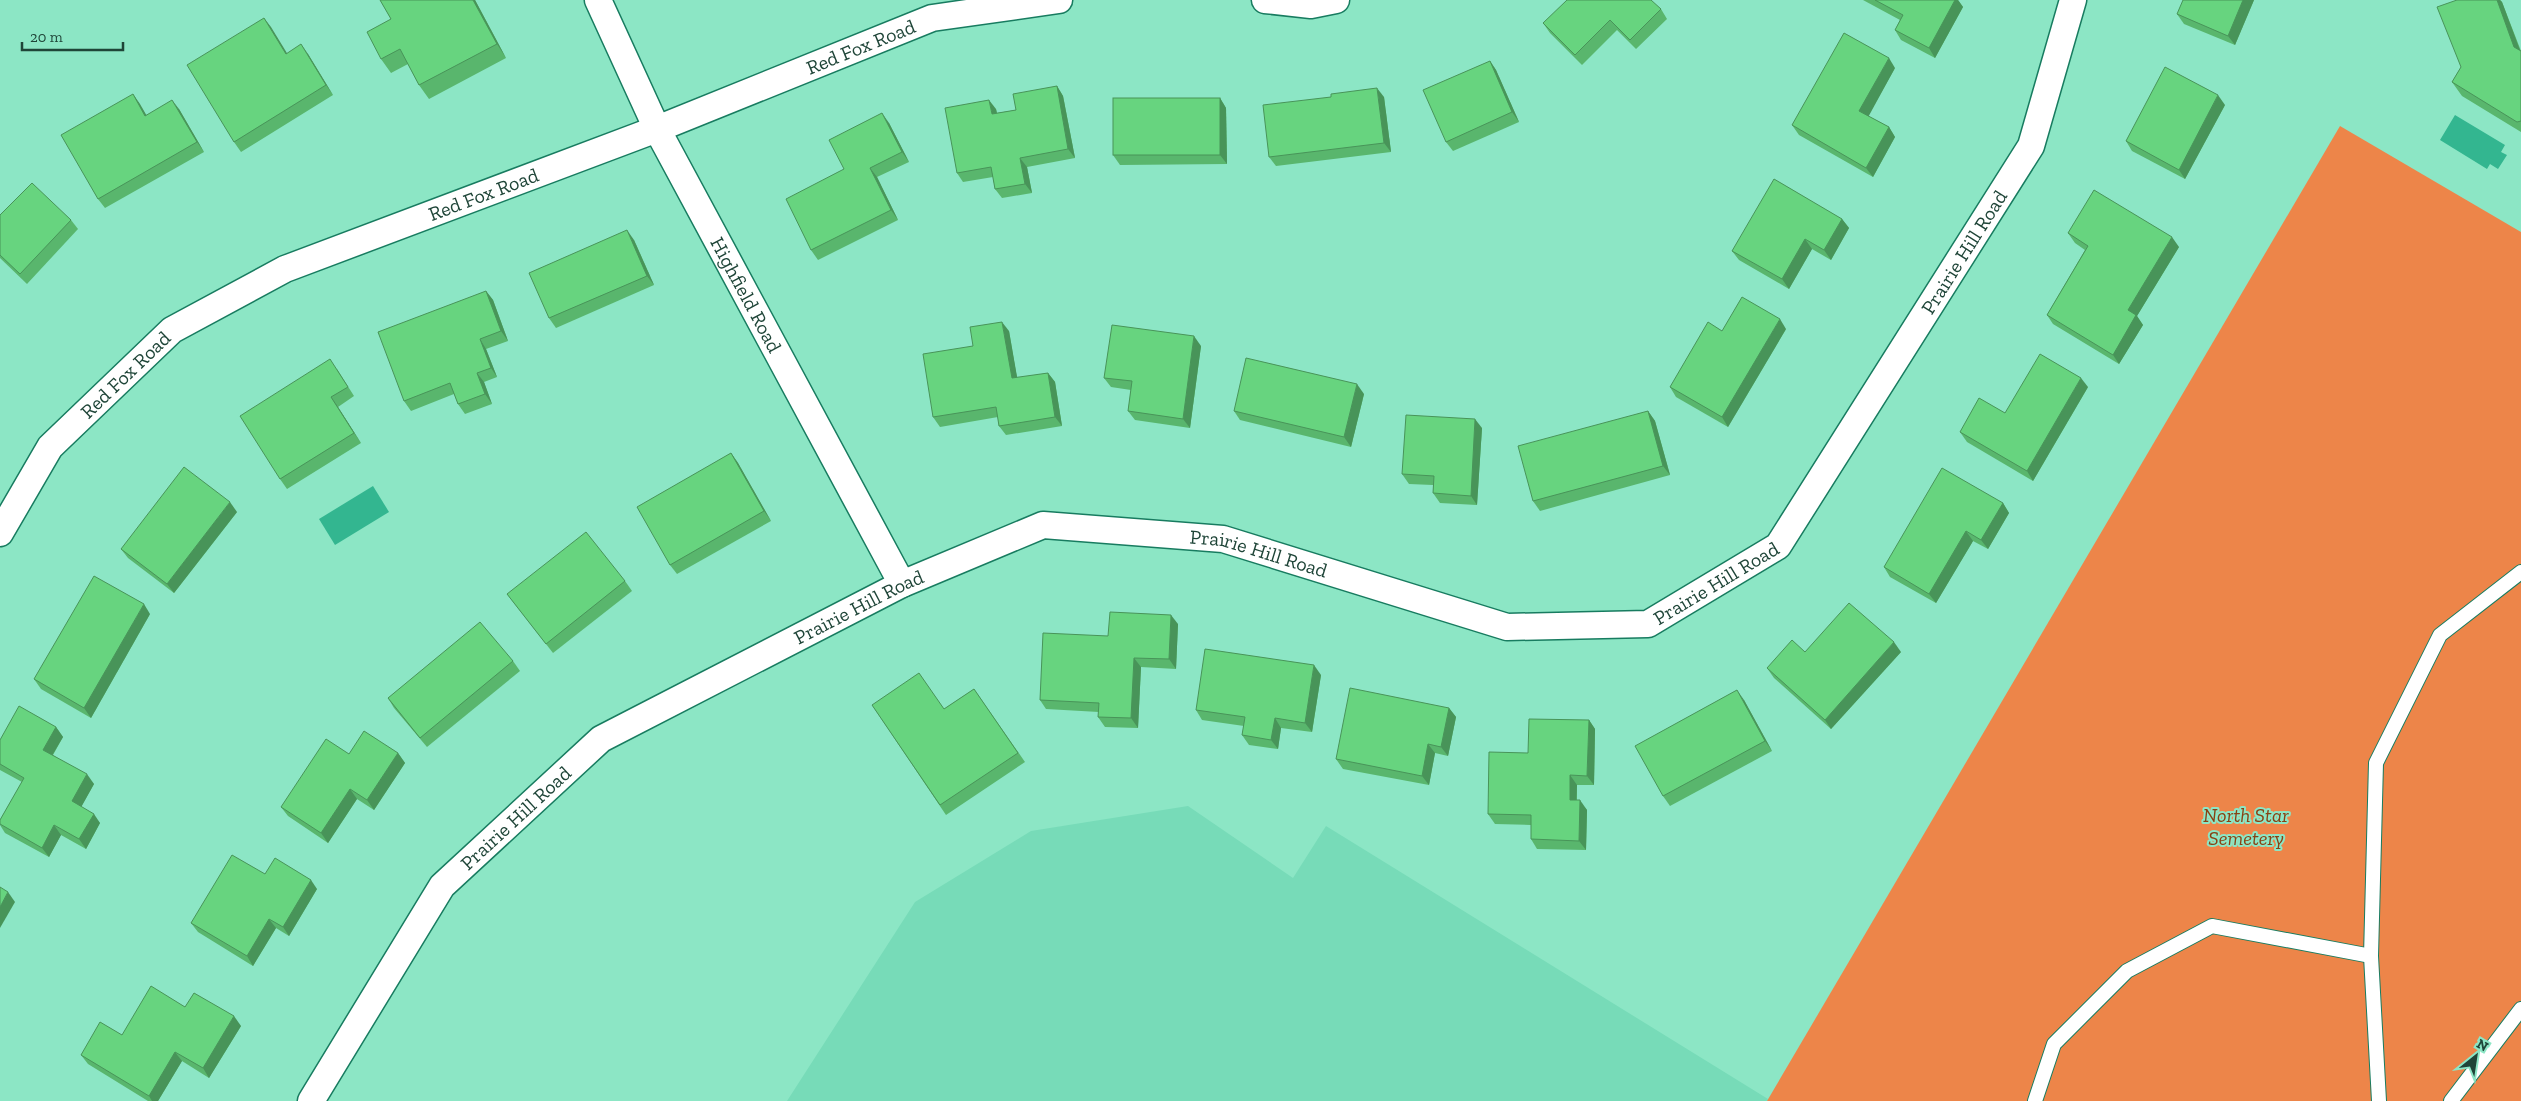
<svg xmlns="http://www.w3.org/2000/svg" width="2521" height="1101" font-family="'Zilla Slab',serif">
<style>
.built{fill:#77dbb8}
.green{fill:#ed8549}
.water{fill:#33b690}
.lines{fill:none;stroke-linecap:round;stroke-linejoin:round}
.lane-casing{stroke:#187c60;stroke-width:16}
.street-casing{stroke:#187c60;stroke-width:29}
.lane{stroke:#fff;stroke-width:14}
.street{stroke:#fff;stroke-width:26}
.wall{fill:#59b66d}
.shaded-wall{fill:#489459}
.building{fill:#67d47f;stroke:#489459}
.labels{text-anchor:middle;stroke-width:4;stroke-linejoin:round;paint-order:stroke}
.street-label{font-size:20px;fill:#1f4538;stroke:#8ce6c5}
.park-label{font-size:20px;font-style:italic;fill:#884113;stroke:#8ce6c5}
</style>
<rect width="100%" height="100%" fill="#8ce6c5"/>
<path class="built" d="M1188,806l105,72 33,-52 442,273 -1,2h-980l128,-199 116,-71z"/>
<path class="green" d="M2340,126l181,106v869h-754z"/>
<g class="water">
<path d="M2455,115l50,30 -4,7 6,3 -9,14 -8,-5 -3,5 -47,-29z"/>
<path d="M373,486l16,26 -54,33 -16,-26z"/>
</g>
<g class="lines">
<g class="lane-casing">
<g id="lane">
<path d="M2035,1101l19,-57 73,-73 85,-45 159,30"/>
<path d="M2379,1101l-8,-145 5,-193 64,-128 81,-63"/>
<path d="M2451,1101l70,-92"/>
</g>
</g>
<g class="street-casing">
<g id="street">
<path id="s1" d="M598,0l59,129 245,455"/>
<path d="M1265,0l46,5 25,-5"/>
<path id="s2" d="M0,533l50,-86 122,-117 113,-61 372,-140 275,-111 127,-18"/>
<path id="s3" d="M311,1101l131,-215 159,-147 301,-155 141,-59 180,14 284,88 141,-3 130,-78 253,-400 42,-146"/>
</g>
</g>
<use href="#lane" class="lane"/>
<use href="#street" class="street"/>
</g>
<g class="wall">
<path d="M380,0h95l31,58 -77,41 -10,-14 -11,-21 -17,9 -10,-14 10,-40z"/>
<path d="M1863,0h95l5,7 -28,51 -34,-18 -6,-10 5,-10z"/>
<path d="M2254,0l-19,45 -51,-21 -7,-10z"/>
<path d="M2457,0h43l2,2 19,49v81l-59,-36 -10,-14 9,-15z"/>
<path d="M1661,9l6,10 -31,30 -19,-19 -35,35 -32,-32 -7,-10z"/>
<path d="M264,18l22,35 22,1 25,41 -92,57 -7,-10z"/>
<path d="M1490,61l6,9 23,52 -66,29 -7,-9z"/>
<path d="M1895,68l-27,48 21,11 6,10 -22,40 -74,-42 -7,-10z"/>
<path d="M1057,86l6,10 12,62 -48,9 5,26 -30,5 -7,-9 -2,-12 -30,5 -6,-9 39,-64 1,4 19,-3z"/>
<path d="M133,94l13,21 33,-6 25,43 -99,56 -7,-9z"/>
<path d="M1384,97l7,55 -115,14 -7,-9z"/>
<path d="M1220,98l6,10 1,56 -107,1 -7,-10z"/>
<path d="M2225,105l-40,74 -53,-28 -6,-10z"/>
<path d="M889,123l20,39 -32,15 21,43 -80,40 -7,-10 33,-81z"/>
<path d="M0,215l71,5 7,9 -51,55 -27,-26z"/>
<path d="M1842,219l7,9 -18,32 -19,-11 -23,40 -50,-29 -7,-9z"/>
<path d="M2068,233l111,14 -42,69 6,9 -24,39 -66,-40 -6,-9 38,-65 -10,-7z"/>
<path d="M634,240l20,45 -98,43 -7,-10z"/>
<path d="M486,291l7,9 15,41 -22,8 11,28 -13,5 8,22 -27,10 -7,-10 -4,-10 -43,17 -7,-10z"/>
<path d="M1786,329l-58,98 -52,-30 -6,-10z"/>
<path d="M1009,331l8,47 31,-5 7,9 7,44 -56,9 -7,-9 -1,-9 -58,10 -7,-10z"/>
<path d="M1201,346l-11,82 -55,-8 -7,-9 3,-21 -20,-3 -7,-9z"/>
<path d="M337,369l17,27 -16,11 23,36 -74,46 -7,-10z"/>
<path d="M2088,387l-55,94 -66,-39 -7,-10 45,-19z"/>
<path d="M1364,394l-13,53 -111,-27 -6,-9z"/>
<path d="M1648,411l7,10 15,54 -130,36 -7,-10z"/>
<path d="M1482,428l-5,77 -37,-2 -7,-10v-8l-24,-1 -7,-10z"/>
<path d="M731,453l7,10 33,58 -94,53 -7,-9z"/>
<path d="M2003,503l6,10 -21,36 -15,-8 -37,62 -46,-26 -6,-10z"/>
<path d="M237,512l-63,81 -46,-35 -7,-9z"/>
<path d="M625,581l7,10 -79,62 -46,-59z"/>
<path d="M150,614l-59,104 -50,-29 -7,-10z"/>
<path d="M1178,624l-2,45 -35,-2 -3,61 -33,-1 -7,-10 1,-5 -53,-3 -6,-9 68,-64z"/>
<path d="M1805,652h96l-70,77 -57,-51 -7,-10z"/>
<path d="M513,661l7,10 -93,76 -33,-39 -6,-10z"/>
<path d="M1321,675l-9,57 -31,-4 -3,21 -29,-4 -7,-10 2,-9 -42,-6 -6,-10z"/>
<path d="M974,689l51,73 -79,53 -74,-110 72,4z"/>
<path d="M1744,700l28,51 -102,55 -7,-10z"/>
<path d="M1449,708l7,9 -8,39 -13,-3 -6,32 -86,-16 -7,-10z"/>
<path d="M1589,720l6,9 -1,56h-17v15l10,10 -1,40 -49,-1 -6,-10v-14l-36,-1 -7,-10 40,-61z"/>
<path d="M56,727l7,10 -10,18 41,29 -13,23 19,16 -14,26 -25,-14 -12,22 -44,-24 -5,-8v-5l22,-38 -22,-12v-30z"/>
<path d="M398,753l7,10 -31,47 -17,-11 -29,44 -40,-27 -7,-9 68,-53z"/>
<path d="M265,874l52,15 -28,47 -13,-8 -23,38 -55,-34 -7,-9z"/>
<path d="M185,1007l56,19 -32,52 -27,-17 -24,40h-10l-60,-37 -7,-9z"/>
</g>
<g class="shaded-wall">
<path d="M473,0h2l31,58 -9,-14z"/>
<path d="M1955,0h3l5,7 -28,51 -6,-10z"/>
<path d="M2243,0h11l-19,45 -7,-9z"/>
<path d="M2497,0h3l2,2 19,51 -7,-6z"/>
<path d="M264,18l7,9 22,36 -7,-9z"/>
<path d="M301,44l7,10 25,41 -7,-10z"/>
<path d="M1889,58l6,10 -29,53 -7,-10z"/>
<path d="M1490,61l6,9 23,52 -7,-10z"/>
<path d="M1057,86l6,10 12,62 -7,-9z"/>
<path d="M1377,88l7,9 7,55 -7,-9z"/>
<path d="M133,94l7,10 12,21 -7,-9z"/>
<path d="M2218,95l7,10 -40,74 -6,-9z"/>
<path d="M1220,98l6,10 1,56 -7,-9z"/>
<path d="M172,100l7,9 25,43 -7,-10z"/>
<path d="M989,100l7,9 3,14 -7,-9z"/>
<path d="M882,113l7,10 20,39 -7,-10z"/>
<path d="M1889,127l6,10 -22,40 -7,-9z"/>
<path d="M1020,158l7,9 5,26 -7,-9z"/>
<path d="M870,168l7,9 21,43 -7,-10z"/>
<path d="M1842,219l7,9 -18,32 -7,-10z"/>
<path d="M627,230l7,10 20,45 -7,-9z"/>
<path d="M2172,237l7,10 -42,69 6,9 -24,39 -6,-9 15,-45z"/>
<path d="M1805,239l7,10 -23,40 -7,-10z"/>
<path d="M486,291l7,9 15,41 -7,-10z"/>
<path d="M1780,319l6,10 -58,98 -6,-10z"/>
<path d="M1002,322l7,9 10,57 -7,-10z"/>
<path d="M1194,336l7,10 -11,82 -7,-9z"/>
<path d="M480,339l6,10 11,28 -6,-9z"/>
<path d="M477,373l7,9 8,22 -7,-10z"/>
<path d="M1048,373l7,9 7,44 -7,-9z"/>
<path d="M2081,378l7,9 -55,94 -6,-10z"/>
<path d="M1357,384l7,10 -13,53 -7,-10z"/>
<path d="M331,397l7,10 23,36 -7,-10z"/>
<path d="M1648,411l7,10 15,54 -7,-9z"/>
<path d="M1475,419l7,9 -5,77 -6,-9z"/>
<path d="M731,453l7,10 33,58 -7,-10z"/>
<path d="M230,502l7,10 -63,81 -7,-9z"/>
<path d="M2003,503l6,10 -21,36 -7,-9z"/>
<path d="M1966,531l7,10 -37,62 -7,-9z"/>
<path d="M144,604l6,10 -59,104 -7,-10z"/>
<path d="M1171,615l7,9 -2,45 -7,-10z"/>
<path d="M1894,642l7,10 -70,77 -6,-9z"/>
<path d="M1134,658l7,9 -3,61 -7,-10z"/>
<path d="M1314,665l7,10 -9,57 -7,-9z"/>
<path d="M1737,690l7,10 28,51 -7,-10z"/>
<path d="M1449,708l7,9 -8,39 -7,-9z"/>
<path d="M1275,718l6,10 -3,21 -7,-9z"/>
<path d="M1589,720l6,9 -1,56 -7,-9z"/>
<path d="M56,727l7,10 -13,22 -7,-9z"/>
<path d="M1428,744l7,9 -6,32 -7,-9z"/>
<path d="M398,753l7,10 -31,47 -7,-10z"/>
<path d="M87,774l7,10 -15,27 -7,-10z"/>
<path d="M1570,775l7,10 -1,25 -6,-10z"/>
<path d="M350,789l7,10 -29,44 -7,-10z"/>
<path d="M1580,800l7,10 -1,40 -7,-9z"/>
<path d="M94,814l6,9 -14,26 -7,-10z"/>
<path d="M54,825l7,10 -12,22 -7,-9z"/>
<path d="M311,880l6,9 -28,47 -6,-9z"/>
<path d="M8,892l7,10 -15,26v-21z"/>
<path d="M269,919l7,9 -23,38 -6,-10z"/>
<path d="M234,1016l7,10 -32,52 -6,-10z"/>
<path d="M175,1052l7,9 -24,40h-6l-3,-5z"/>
</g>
<g class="building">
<path d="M380,0h93l24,44 -78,41 -19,-36 -19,10 -14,-27 24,-13z"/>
<path d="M1567,0h84l10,9 -31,31 -20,-20 -35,35 -32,-32z"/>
<path d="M1875,0h80l-26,48 -34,-18 8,-15z"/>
<path d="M2183,0h60l-15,36 -51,-22z"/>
<path d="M2457,0h40l17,47 7,4v70l-4,1 -65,-40 9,-15 -24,-60z"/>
<path d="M264,18l22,36 15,-10 25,41 -92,57 -47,-77z"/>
<path d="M1844,33l45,25 -30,53 30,16 -23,41 -74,-43z"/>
<path d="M1490,61l22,51 -66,30 -23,-52z"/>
<path d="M2165,67l53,28 -39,75 -53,-29z"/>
<path d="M1057,86l11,63 -48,9 5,26 -30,5 -4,-22 -34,6 -12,-65 44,-8 3,14 24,-4 -3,-16z"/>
<path d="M1377,88l7,55 -115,14 -6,-52 68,-8v-3z"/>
<path d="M133,94l12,22 27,-16 25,42 -99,57 -37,-64z"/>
<rect x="1113" y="98" width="107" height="57"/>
<path d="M882,113l20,39 -32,16 21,42 -80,40 -25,-51 58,-30 -15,-29z"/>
<path d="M1774,179l68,40 -18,31 -19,-11 -23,40 -50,-28z"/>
<path d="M32,183l39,37 -51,54 -20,-19v-40z"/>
<path d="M2094,190l78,47 -44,73 8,5 -23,40 -66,-40 41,-69 -20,-13z"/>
<path d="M627,230l20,46 -98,42 -20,-45z"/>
<path d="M486,291l15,40 -21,8 11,29 -14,5 8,21 -27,10 -8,-21 -46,18 -26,-69z"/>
<path d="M1742,297l38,22 -58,98 -52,-30 38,-65 14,9z"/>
<path d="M1002,322l10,56 36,-5 7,44 -56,9 -3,-19 -63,10 -10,-63 50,-8 -3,-19z"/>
<path d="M1112,325l82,11 -11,83 -55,-8 4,-30 -28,-3z"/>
<path d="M2040,354l41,24 -54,93 -67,-39 19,-34 26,15z"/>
<path d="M1246,358l111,26 -13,53 -110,-26z"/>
<path d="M330,359l18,28 -17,10 23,36 -74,46 -40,-63z"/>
<path d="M1648,411l15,55 -130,35 -15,-55z"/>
<path d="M1406,415l69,4 -4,77 -38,-3 1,-17 -32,-2z"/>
<path d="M731,453l33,58 -94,54 -33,-58z"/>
<path d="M184,467l46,35 -63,82 -46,-35z"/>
<path d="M1942,468l61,35 -22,37 -15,-9 -37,63 -45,-27z"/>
<path d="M586,532l39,49 -79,63 -39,-50z"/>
<path d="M94,576l50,28 -60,104 -50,-29z"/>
<path d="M1849,603l45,39 -69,78 -58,-52 25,-28 13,12z"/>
<path d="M1110,612l61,3 -2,44 -35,-1 -3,60 -33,-1 1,-14 -59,-3 3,-67 65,3z"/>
<path d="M480,622l33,39 -93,77 -32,-40z"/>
<path d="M1205,649l109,16 -9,58 -30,-5 -4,22 -29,-5 3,-18 -49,-7z"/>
<path d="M919,673l25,36 30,-20 44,64 -78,52 -68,-100z"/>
<path d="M1350,688l99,20 -8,39 -13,-3 -6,32 -86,-17z"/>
<path d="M1737,690l28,51 -102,55 -28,-50z"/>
<path d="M19,706l37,21 -13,23 44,24 -15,27 22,13 -15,25 -25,-14 -12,23 -42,-24v-4l24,-42 -24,-14v-24z"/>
<path d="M1529,719l60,1 -2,56 -17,-1v25h10l-1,41 -48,-2v-24l-43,-1 1,-62 39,1z"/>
<path d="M364,731l34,22 -31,47 -17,-11 -29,44 -40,-26 45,-68 23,15z"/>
<path d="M232,855l33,19 10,-16 36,22 -28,47 -14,-8 -22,37 -56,-33z"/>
<path d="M0,887l8,5 -8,15z"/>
<path d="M151,986l34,21 9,-14 40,23 -31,52 -28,-16 -26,44 -68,-41 19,-33 22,13z"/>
</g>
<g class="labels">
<g class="street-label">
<text dy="7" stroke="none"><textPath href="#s2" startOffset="1014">Red Fox Road</textPath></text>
<text dy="7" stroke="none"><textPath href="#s2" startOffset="609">Red Fox Road</textPath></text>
<text dy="7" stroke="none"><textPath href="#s3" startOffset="2078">Prairie Hill Road</textPath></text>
<text dy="7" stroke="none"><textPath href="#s1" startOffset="330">Highfield Road</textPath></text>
<text dy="7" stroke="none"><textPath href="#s2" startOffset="204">Red Fox Road</textPath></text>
<text dy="7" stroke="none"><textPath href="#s3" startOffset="1178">Prairie Hill Road</textPath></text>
<text dy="7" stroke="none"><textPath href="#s3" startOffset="1658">Prairie Hill Road</textPath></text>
<text dy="7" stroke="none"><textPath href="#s3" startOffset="758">Prairie Hill Road</textPath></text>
<text dy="7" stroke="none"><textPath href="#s3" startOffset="352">Prairie Hill Road</textPath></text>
</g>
<g class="park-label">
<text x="2246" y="822">North Star<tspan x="2246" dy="23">Semetery</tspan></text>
</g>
</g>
<g transform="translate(2476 1056) rotate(30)" stroke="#8ce6c5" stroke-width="4" paint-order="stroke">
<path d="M0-4L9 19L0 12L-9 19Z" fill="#1f4538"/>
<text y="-8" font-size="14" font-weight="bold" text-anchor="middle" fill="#1f4538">N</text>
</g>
<path d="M22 42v8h101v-8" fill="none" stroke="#1f4538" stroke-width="2.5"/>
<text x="30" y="42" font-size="15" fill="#1f4538" stroke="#8ce6c5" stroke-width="4" paint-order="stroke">20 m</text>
</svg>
